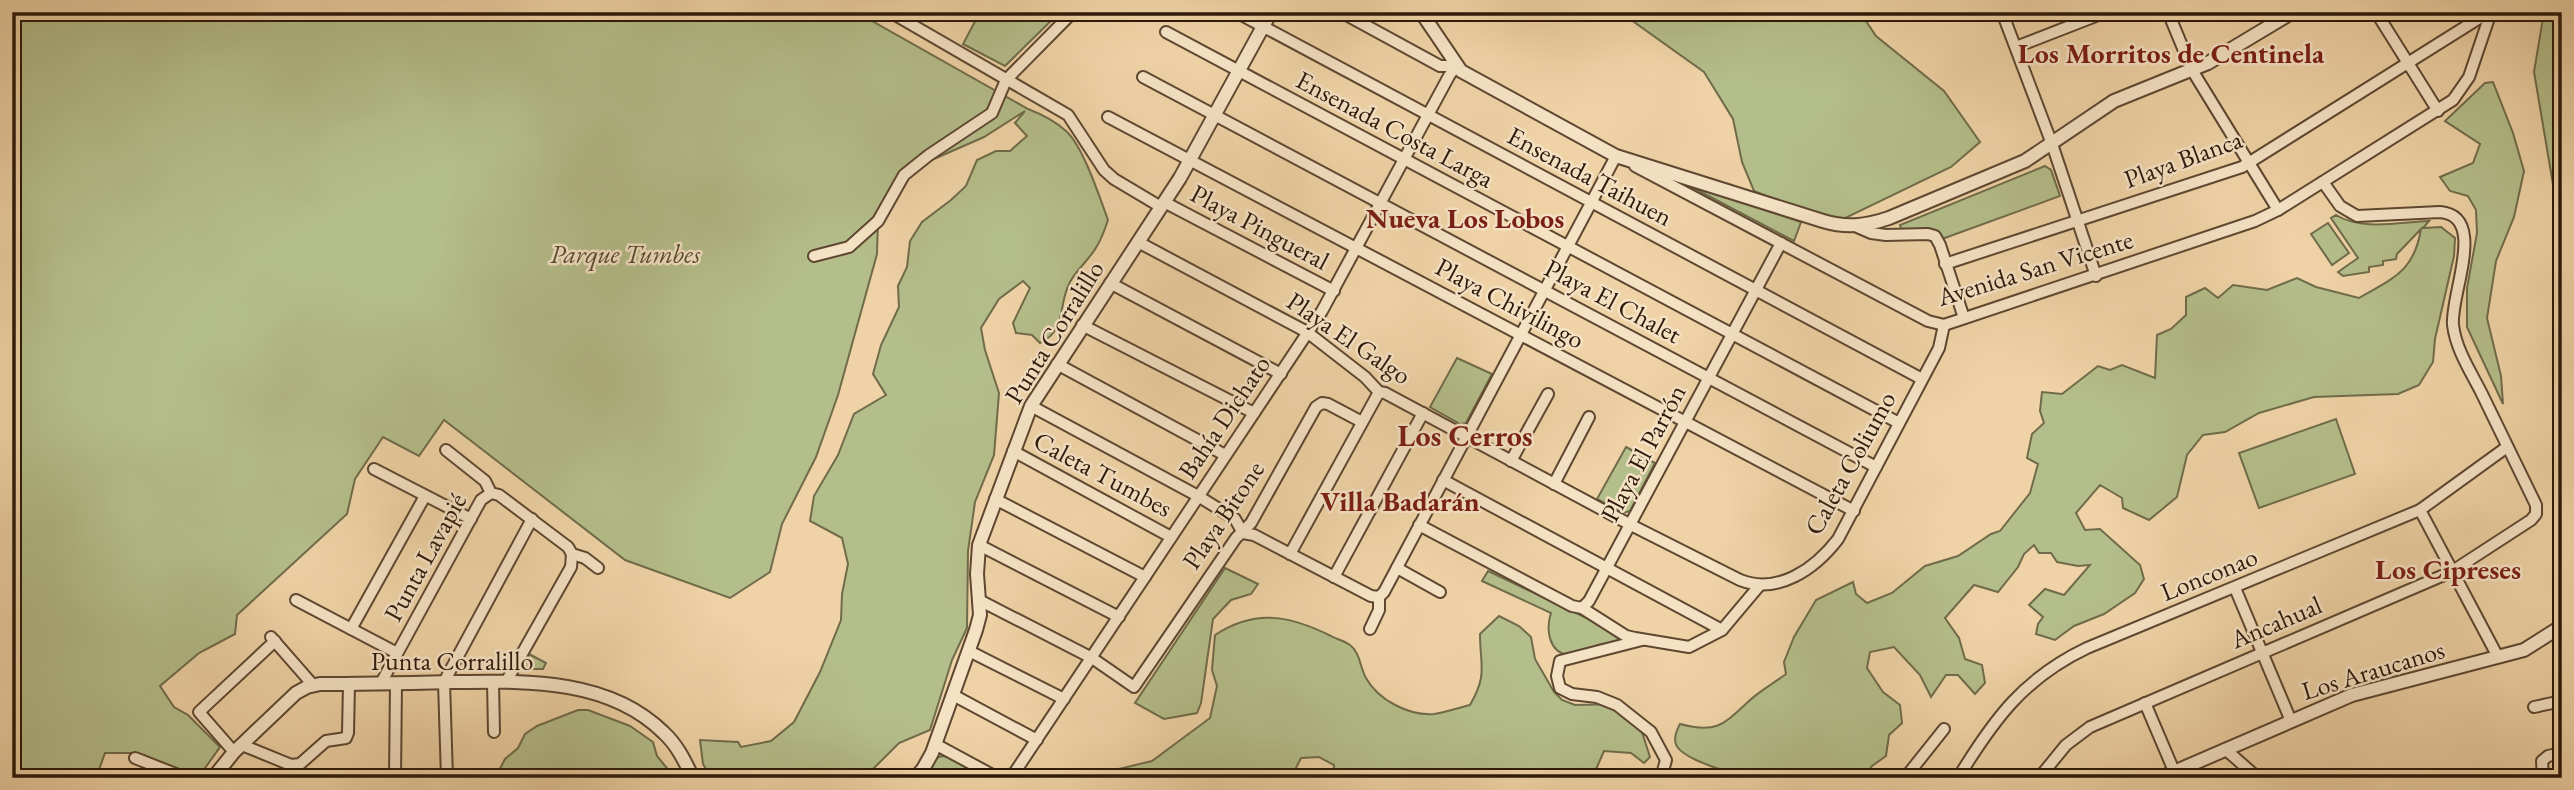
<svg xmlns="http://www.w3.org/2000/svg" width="2574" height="790" font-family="'EB Garamond',serif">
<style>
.green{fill:#b4be8a;stroke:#706b4a;stroke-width:2}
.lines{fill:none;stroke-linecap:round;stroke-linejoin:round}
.minor-casing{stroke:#5e4731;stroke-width:14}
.tertiary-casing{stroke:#5e4731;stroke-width:16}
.minor{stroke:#f5e2c5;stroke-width:10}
.tertiary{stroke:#f5e2c5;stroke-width:12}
.labels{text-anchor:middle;stroke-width:5;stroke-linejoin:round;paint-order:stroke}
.street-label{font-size:26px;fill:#2d180a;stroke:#f5e2c5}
.park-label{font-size:26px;font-style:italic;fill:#564a30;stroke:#f5e2c5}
.neighbourhood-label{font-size:28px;font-weight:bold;fill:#7a1f14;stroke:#f5e2c5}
.quarter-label{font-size:30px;font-weight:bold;fill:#7a1f14;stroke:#f5e2c5}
</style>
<rect width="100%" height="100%" fill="#efd3a6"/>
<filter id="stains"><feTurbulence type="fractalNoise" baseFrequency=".00286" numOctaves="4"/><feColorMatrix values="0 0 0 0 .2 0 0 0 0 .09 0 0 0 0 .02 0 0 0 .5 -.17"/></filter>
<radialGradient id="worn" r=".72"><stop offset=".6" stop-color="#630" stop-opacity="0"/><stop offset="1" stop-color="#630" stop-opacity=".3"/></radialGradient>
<g class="green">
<path d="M12,12h844l172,97c13,5 27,12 38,22 17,15 34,67 42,89 -3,9 -6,18 -11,26 -7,13 -20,23 -27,36 -13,24 -2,47 -30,61l-8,-8 -16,-2 -3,-10 17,-35 -7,-7 -24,18 -18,29 4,22 14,43 -5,62 -19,47 -7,49 -1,77 -15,32 -22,70 -31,13 -26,26 -12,9h-150l-8,-14 -3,-24 38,2 3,5 30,-6 23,-19 26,-50 21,-52 1,-26 6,-30 -6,-26 -32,-17 4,-25 24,-41 16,-41 32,-19 -13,-21 8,-29 18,-38 -1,-21 9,-19 3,-26 12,-19 29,-22 15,-14 11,-26 19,-9h14l17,-15 -12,-13 10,-12 -41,26 -82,36 -24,48 -1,33 -39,141 -22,62 -34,67 -12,48 -40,26 -105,-38 -181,-140 -25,36 -36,-19 -28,42 -8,35 -110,101 -2,19 -36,19 -39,33 14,21 14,8 32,32 -22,31 -65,-25h-28l-9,25h-84z"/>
<path d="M980,12h80l-55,54 -42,-22z"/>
<path d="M1620,12h240l16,24 68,55 36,51 -29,25 -118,57 -79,-33 -12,-29 -9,-43 -29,-47z"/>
<path d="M2544,12h18v211l-3,-3 -25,-148z"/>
<path d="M2493,82l20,51 11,38 -10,46 -18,44 -9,57 14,58 2,28 -36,-77v-39l10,-55 -1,-23 -8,-14 -18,-5 -10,-14 33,-14 7,-19 -35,-23 40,-38z"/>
<path d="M2045,166l6,4 9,26 -118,43c-11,-14 -23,-10 -40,-8l-2,-6z"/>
<path d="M1684,183l117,39 -7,19z"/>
<path d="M2336,215c25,16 65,7 93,6l-6,7 18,-1 14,11 -1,18 -19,83 -2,23 -14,23 -21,9 -84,3 -55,16 -34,19 -22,3 -16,20 -10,42 -28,23 -26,-12 -1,-10 -22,-13 -24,28 9,17 15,-1 40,36 4,14 -9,14 -31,21 -30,12 -19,14 -19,-6 2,-10 5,-7 -14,-12 16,-16 19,6 26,-30 -12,1 -21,-4 -6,-9h-12l-5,-8 -10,9 -6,13 -20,25 -24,-7 -29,33 14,20 6,21 17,6 3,18 -10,11 -17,-19h-12l-15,22 -11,-22 -26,-28 -24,5 -3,16 16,24 17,13 2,18 -13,12 -3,21 -14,10 -6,9 -17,3c-55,0 -102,6 -153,-18 -19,-9 -27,-16 -16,-36 37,10 44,0 69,-23 11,-10 25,-18 37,-27l-2,-12 10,-25 22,-37 37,-18 3,12 11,9 25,-10 33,-27 33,-10 33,-22 9,-3 30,-38 8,-29 -11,-6 5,-24 12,-11 -4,-12 2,-19 20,2 36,-28 12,4 12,-5 33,13 2,-43 14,-6 15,-14v-18l19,-9 13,10 15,-13 34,5 30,-12 19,9 43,11c34,-20 55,-26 62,-69l-24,25 -1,5 -13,2v4l-14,2v5l-26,4 -5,-4 20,-14 -27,-40z"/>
<path d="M2328,223l21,30 -17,12 -21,-31z"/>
<path d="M1457,358l35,16 -26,49 -6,1 -30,-17z"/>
<path d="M2336,419l19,55 -96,34 -20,-55z"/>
<path d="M1626,447l29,16 -25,48 -7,2 -26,-14z"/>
<path d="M1225,568l33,16 -7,10 -20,6 -18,19 -12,84 -4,10 -33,6 -29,-16z"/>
<path d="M1488,571l134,64 -1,7c-8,1 -20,1 -28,5 -7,3 -16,10 -26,8 -19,-4 -21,-27 -16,-42l-69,-32z"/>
<path d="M1499,616l20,10 12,11 4,22 19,33 8,8 13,5 45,-1 21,25 9,28 -6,6 -13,-10 -27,-2 -10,23 -6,4h-255l1,-13 -15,-8 -18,1 -10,20h-196l3,-4 54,-13 58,-43 7,-32 -5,-16 3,-35c40,-26 74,-20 116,1 5,3 14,5 19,9 10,7 10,23 16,33 12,22 43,38 68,36 12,-2 24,-6 36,-9 18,-31 10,-39 10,-71z"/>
<path d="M529,654l17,9 -3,6h-18l-1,-5z"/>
<path d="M578,710h10l42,16 23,16 4,14 18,22h-180l10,-19 13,-11 7,-14 12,-8z"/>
<path d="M942,756l7,1 39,21h-66l14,-20z"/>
</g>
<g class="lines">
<g class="minor-casing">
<g id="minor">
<path d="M890,12l178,103 36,55 10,9 47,28"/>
<path d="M1236,12l686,367"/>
<path d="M1341,12l99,54h16"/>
<path d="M2002,12l50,132 44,132"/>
<path d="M2168,12l24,58 86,140"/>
<path d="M2376,12l62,99"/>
<path d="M1166,32l733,391"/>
<path d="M2016,47l90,-35"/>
<path d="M1143,77l733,390"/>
<path d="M1108,117l746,394"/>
<path d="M1635,166l293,155 16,4 311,-104 23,-11 175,-110 16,-23 22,-65"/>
<path d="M1164,202l170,89"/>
<path d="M1855,226l16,7 15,2 42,-1 7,2 5,9 24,73"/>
<path d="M1138,242l169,90 58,45 14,15 6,1 246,132 109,55c38,15 75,-11 98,-41l101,-191 5,-23"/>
<path d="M814,256l35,-9 29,-26 26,-46 25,-20 63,-42 14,-33 67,-68"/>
<path d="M1945,264l297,-97 247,-155"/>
<path d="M1110,283l171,91"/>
<path d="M1082,325l172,88"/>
<path d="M1057,364l168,91"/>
<path d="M1031,406l167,90 37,23 8,14"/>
<path d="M446,450l39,31 6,12 8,2 69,52 4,7 13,4 13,10"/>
<path d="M1013,451l158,86"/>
<path d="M1511,461l37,-67"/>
<path d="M374,469l97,50"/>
<path d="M1443,480l279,150"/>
<path d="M1554,484l35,-67"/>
<path d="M995,499l150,78"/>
<path d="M2420,510l78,147"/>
<path d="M1419,525l153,81 10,2 44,28 9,2 54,9 33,-17 37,-44"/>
<path d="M1243,533l11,2 117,61 8,1"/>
<path d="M979,545l140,72"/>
<path d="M1290,554l89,-162"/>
<path d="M1397,568l43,24"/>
<path d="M1334,577l89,-164"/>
<path d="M2235,588l56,133"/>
<path d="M296,600l101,53"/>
<path d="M979,600l113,58 42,29 102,-149 15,-15 65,-116 6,-4 6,1 34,18"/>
<path d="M1582,608l7,-7 192,-358"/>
<path d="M351,629l74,-133"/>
<path d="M1370,629l9,-19v-13l5,-5 232,-436 5,2"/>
<path d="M271,637l42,48"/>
<path d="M1642,640l-82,21 -3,15 3,12 12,6 25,3 20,8 34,27 15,28 -5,18"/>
<path d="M969,651l95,48"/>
<path d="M493,682l1,50"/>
<path d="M506,682l65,-115 1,-13"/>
<path d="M381,683l100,-183 10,-7"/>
<path d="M953,695l84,45"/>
<path d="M2145,703l32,75"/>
<path d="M2534,707l28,-6"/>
<path d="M935,744l63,34"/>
<path d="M242,745l49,20"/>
<path d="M2225,749l33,29"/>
<path d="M234,752l-35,-40 76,-71"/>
<path d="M135,758l51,20"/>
<path d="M291,765l9,-1 26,-23 20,-3 2,-5 1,-49"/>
<path d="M395,778l1,-95"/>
<path d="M447,778l-3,-96 88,-163"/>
<path d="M1007,778l8,-6 307,-461 127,-235 7,-10"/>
<path d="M1905,778l39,-49"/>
<path d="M1958,778c36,-59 66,-100 129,-130l333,-138 87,-63"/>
<path d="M2039,778l27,-33 24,-18 361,-155 80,-52 5,-6v-9c-18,-37 -36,-74 -54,-111 -11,-22 -26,-44 -29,-69 -3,-30 35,-109 -13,-113l-83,4 -17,-10 -17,-24"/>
<path d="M2543,778l-1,-17 6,-5 14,-3"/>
</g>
</g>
<g class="tertiary-casing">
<g id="tertiary">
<path d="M1421,12l40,59 155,85 207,65c23,7 43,5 66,-3l136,-57 89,-60 94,-38 85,-51"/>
<path d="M213,778l21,-26 62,-59 11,-6 13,-3c45,0 89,-1 133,-2 72,-1 156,-4 211,51 14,13 21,29 29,45"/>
<path d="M915,778l8,-9 9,-16 44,-123 4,-15 -3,-41 2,-29 52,-139 149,-228 91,-166"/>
<path d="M2160,778l192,-83 172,-45 38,-24"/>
</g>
</g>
<use href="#minor" class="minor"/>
<use href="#tertiary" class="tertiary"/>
</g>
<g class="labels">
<g class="street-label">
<text transform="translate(1395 129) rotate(28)" y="9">Ensenada Costa Larga</text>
<text transform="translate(2183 159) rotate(-20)" y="9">Playa Blanca</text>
<text transform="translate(1590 176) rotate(28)" y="9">Ensenada Taihuen</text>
<text transform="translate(1260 227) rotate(28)" y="9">Playa Pingueral</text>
<text transform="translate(2035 268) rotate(-17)" y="9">Avenida San Vicente</text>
<text transform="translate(1613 301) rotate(28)" y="9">Playa El Chalet</text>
<text transform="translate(1510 303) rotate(28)" y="9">Playa Chivilingo</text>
<text transform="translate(1054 332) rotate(-58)" y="9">Punta Corralillo</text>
<text transform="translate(1349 338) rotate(34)" y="9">Playa El Galgo</text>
<text transform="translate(1224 417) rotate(-56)" y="9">Bahía Dichato</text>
<text transform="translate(1643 453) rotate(-62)" y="9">Playa El Parrón</text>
<text transform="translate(1850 463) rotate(-61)" y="9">Caleta Coliumo</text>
<text transform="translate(1103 474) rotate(28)" y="9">Caleta Tumbes</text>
<text transform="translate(1223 515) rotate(-56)" y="9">Playa Bitone</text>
<text transform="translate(425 557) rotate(-61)" y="9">Punta Lavapié</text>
<text transform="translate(2209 574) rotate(-22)" y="9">Lonconao</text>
<text transform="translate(2276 622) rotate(-23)" y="9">Ancahual</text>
<text x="452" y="670">Punta Corralillo</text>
<text transform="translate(2373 670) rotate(-17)" y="9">Los Araucanos</text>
</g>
<g class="park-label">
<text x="625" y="263">Parque Tumbes</text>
</g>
<g class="neighbourhood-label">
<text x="2171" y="63">Los Morritos de Centinela</text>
<text x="1465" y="228">Nueva Los Lobos</text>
<text x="1400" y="511">Villa Badarán</text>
<text x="2448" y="579">Los Cipreses</text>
</g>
<g class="quarter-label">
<text x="1465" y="446">Los Cerros</text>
</g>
</g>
<rect width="2574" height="790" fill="none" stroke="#efd3a6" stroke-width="42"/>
<rect x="14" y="14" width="2546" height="762" fill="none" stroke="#2d180a" stroke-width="3.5"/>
<rect x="21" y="21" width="2532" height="748" fill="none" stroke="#2d180a" stroke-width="2"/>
<rect width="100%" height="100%" filter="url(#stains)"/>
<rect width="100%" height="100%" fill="url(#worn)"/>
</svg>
